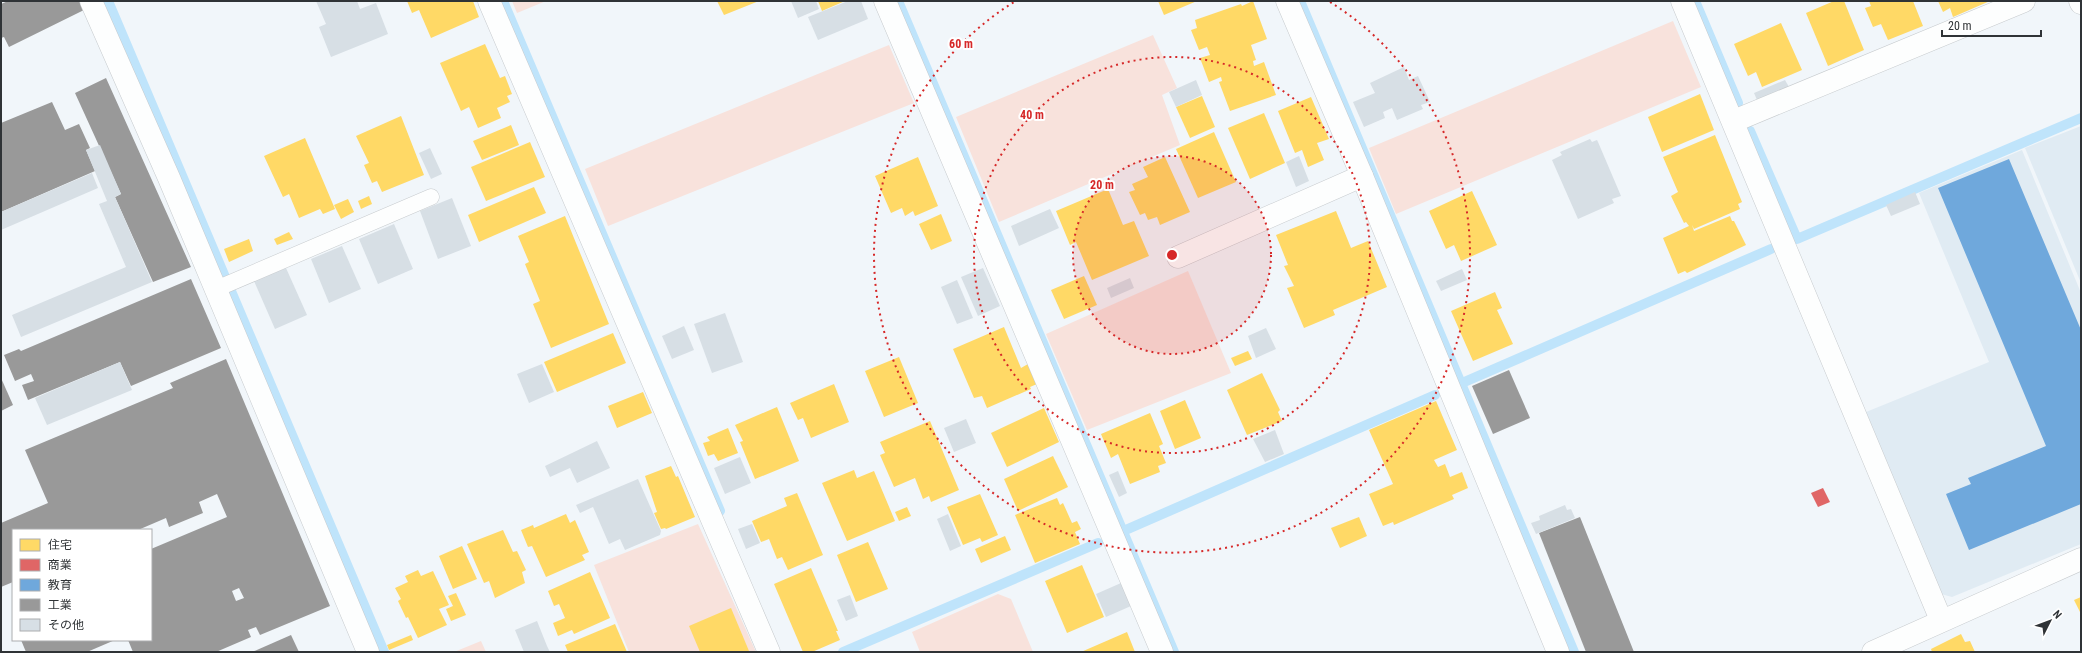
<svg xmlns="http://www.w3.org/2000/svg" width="2082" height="653" font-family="'Roboto Condensed','Noto Sans JP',sans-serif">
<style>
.built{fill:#e0ebf3}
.green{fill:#f8e2dc}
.homes{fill:#ffd966}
.shops{fill:#e06666}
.schools{fill:#6fa8dc}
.industry{fill:#999;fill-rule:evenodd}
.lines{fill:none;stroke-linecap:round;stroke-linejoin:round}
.stream{stroke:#bfe4fb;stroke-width:10}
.building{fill:#d7dfe5}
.lane-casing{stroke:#c7cbce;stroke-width:17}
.street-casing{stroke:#c7cbce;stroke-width:23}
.lane{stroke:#fdfefe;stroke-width:16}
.street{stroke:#fdfefe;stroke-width:22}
.ring{fill:none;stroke:#d62828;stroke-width:2;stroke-dasharray:2 4}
.centre{fill:#d62828;stroke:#fff;stroke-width:2}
.ring-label{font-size:12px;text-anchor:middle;font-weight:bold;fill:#d62828;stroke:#fff;stroke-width:4;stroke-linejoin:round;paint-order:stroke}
</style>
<rect width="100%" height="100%" fill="#f1f6fa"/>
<g class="built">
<path d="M2081,126v157l-56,-135z"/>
<path d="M2022,150l59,143v251l-129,53 -11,-3 -75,-182 123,-50 -70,-169z"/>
</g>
<g class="green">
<path d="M512,1h34l-29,12z"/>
<path d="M1673,21l28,66 -305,127 -27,-66z"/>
<path d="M1153,35l24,53 -15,7 18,50 -181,77 -43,-105z"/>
<path d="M889,45l25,58 -306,123 -23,-57z"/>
<path d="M1188,271l43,102 -144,57 -41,-96z"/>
<path d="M698,524l58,128h-127l-35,-87z"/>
<path d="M998,594l13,5 22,53h-113l-8,-20z"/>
<path d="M481,641l5,11h-32z"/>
</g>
<g class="homes">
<path d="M407,1h66l6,16 -48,21 -12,-28 -7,3z"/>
<path d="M717,1h42l-35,14z"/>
<path d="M818,1h27l-23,10z"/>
<path d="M1158,1h39l-33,14z"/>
<path d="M1253,1l14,38 -16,6 5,15 -3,1 1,5 10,-4 12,33 -46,16 -11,-29 3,-1 -1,-4 -12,5 -9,-24 10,-3 -3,-8 -8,3 -8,-20 6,-2 -2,-8 46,-16 1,2z"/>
<path d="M1834,1h10l20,49 -36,16 -22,-53z"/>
<path d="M1869,1h44l10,25 -35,14 -7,-16 -8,3 -8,-19 6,-2z"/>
<path d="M1938,1h52l-37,16 -3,-9 -7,4z"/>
<path d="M1781,23l21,47 -40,17 -6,-15 -8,4 -14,-32z"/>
<path d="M485,44l15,34 5,-2 7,18 -5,2 3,6 -13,6 4,10 -23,10 -9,-21 -8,4 -21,-48z"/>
<path d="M1700,94l14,36 -52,22 -14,-35z"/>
<path d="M1202,96l13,31 -25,11 -14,-31z"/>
<path d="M1311,97l18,42 -12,4 7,17 -16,7 -6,-17 -7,3 -17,-42z"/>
<path d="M1264,113l21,50 -35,16 -22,-51z"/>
<path d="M401,116l23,59 -42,17 -5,-11 -5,2 -8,-18 5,-2 -13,-27z"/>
<path d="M511,125l8,20 -37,15 -9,-19z"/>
<path d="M1214,132l22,50 -38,16 -22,-49z"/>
<path d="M1715,135l27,67 -4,2 2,5 -46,20 -2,-4 2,6 36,-15 2,5h2l12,24 -59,28 -2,-2 -7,3 -15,-36 26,-12 -3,-4 -2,1 -13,-27 7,-4 -15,-35z"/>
<path d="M305,138l30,71 -12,5 -3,-5 -21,9 -10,-24 -6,3 -19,-41z"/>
<path d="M530,142l15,35 -59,24 -15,-34z"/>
<path d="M918,157l20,49 -23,10 -2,-5 -8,5 -3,-8 -11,5 -16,-37z"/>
<path d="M1165,157l25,55 -30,13 -3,-8 -9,3 -3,-7 -5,2 -11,-23 6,-2 -3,-6 16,-7 -5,-10z"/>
<path d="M534,187l12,26 -67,29 -11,-27z"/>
<path d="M1108,189l15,36 11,-4 15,35 -57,24 -16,-38 -6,3 -14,-34z"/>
<path d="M1472,191l25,54 -36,16 -7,-16 -8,4 -17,-38z"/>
<path d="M369,196l3,8 -11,5 -3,-8z"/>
<path d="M348,199l6,13 -13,7 -7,-14z"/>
<path d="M1336,211l15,37 17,-7 19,46 -54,23 2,5 -31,13 -17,-40 7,-2 -10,-20 4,-1 -12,-30z"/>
<path d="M941,214l11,27 -21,9 -12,-26z"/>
<path d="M565,216l44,108 -58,24 -18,-44 7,-3 -15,-37 4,-2 -11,-26z"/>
<path d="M289,232l4,7 -16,6 -3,-6z"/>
<path d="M249,239l4,12 -24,11 -5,-13z"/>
<path d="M1084,276l13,29 -33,14 -13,-29z"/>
<path d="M1495,292l7,16 -5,2 16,34 -40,17 -22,-50z"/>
<path d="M1004,327l17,41 7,-4 9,20 -7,3 1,2 -44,19 -5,-12 -8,2 -21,-49z"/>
<path d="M613,333l13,30 -69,29 -13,-30z"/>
<path d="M1248,351l4,8 -17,7 -4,-8z"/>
<path d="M899,357l19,46 -34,14 -19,-46z"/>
<path d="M1262,373l18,37 -2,2 4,9 -35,14 -20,-45z"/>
<path d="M834,384l15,38 -38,16 -8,-20 -5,2 -8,-17z"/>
<path d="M643,392l9,21 -35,15 -9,-22z"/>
<path d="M1185,400l16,38 -26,11 -15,-38z"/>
<path d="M1436,401l21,49 -23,10 4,7 7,-3 5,13 12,-5 6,16 -16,7 2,4 -60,26 -1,-3 -10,4 -14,-32 24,-10 -24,-54z"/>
<path d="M777,407l22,54 -44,18 -15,-37 3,-1 -8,-16z"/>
<path d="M1044,408l15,34 -52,25 -16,-34z"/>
<path d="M1150,413l13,31 -4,2 7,17 -8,3 2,6 -30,12 -12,-30 -7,4 -10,-24z"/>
<path d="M930,421l29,69 -28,12 -2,-6 -6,3 -8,-21 -21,9 -14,-32 5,-2 -5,-11z"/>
<path d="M728,428l10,25 -20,8 -4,-7 -6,2 -5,-13 7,-2 -3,-4z"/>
<path d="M1053,456l15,31 -50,24 -14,-32z"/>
<path d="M671,466l5,11 2,-1 17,41 -29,12 -1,-1 -4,1 -7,-16 3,-1 -12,-36z"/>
<path d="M854,470l3,8 17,-7 21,50 -48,20 -25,-58z"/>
<path d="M797,493l26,62 -35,15 -6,-13 -5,2 -8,-20 -8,3 -9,-21 35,-15 -3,-8z"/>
<path d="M980,494l18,41 -16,7 -2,-4 -17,7 -16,-38z"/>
<path d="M1057,498l3,7 3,-2 9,20 5,-2 4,8 -6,3 5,12 -45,19 -20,-48z"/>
<path d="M907,507l4,9 -12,5 -4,-9z"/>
<path d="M566,514l4,9 5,-3 14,32 -7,3 3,5 -39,17 -14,-31 -4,1 -7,-17 12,-5 1,3z"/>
<path d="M1359,517l8,19 -27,12 -9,-20z"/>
<path d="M503,530l10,22 4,-1 9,19 -4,2 3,11 -30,15 -6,-17 -5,2 -17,-39z"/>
<path d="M1005,536l6,14 -30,13 -6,-14z"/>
<path d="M868,542l20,47 -32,13 -19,-47z"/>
<path d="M462,546l15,33 -24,10 -14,-33z"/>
<path d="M1082,565l22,52 -37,16 -22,-52z"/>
<path d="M811,568l27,63h-2l4,9 -28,12h-9l-29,-68z"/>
<path d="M418,570l3,6 12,-5 16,34 -10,4 8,16 -29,13 -10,-21 -2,1 -8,-17 3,-2 -6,-11 13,-6 -3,-6z"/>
<path d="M590,572l20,46 -36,16 -2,-4 -14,6 -5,-13 12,-5 -6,-14 -5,2 -6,-15z"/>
<path d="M456,593l10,22 -15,6 -5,-12 7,-3 -5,-10z"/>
<path d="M2081,597v17l-7,-14z"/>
<path d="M731,608l18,43 -49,1 -11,-26z"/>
<path d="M615,624l12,28h-59l-3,-7z"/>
<path d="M1127,632l8,20h-54z"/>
<path d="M1961,634l4,8 5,-1 5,11h-43l-1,-3z"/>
<path d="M411,635l2,5 -24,10 -2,-5z"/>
</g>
<path class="shops" d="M1823,488l7,14 -12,5 -7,-14z"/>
<path class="schools" d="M2009,159l72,171v174l-112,46 -23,-56 25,-10 -3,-6 78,-32 -108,-258z"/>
<g class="industry">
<path d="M8,1h71l5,9 -75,37 -5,-10 -3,1v-34z"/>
<path d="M106,78l85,189 -38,15 -38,-85 6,-3 -46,-101z"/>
<path d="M52,102l13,28 14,-6 11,24 -4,2 9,21 -94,41v-89z"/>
<path d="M191,279l30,69 -90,38 -11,-24 -92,38 -6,-15 12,-4 -3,-7 -16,7 -11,-26 15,-6 2,2z"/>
<path d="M226,359l104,247 -70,29 -4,-8 -8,3 3,7 -35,15h-83l-5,-12h23v-91l76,-32 -10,-23 -18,8 4,11 -34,14 -3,-9 -28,12h-125v52l-12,5v-64l47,-20 -23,-53 148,-62 -3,-5zM239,588l5,10 -8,3 -4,-10z"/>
<path d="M1509,370l21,48 -37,16 -21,-48z"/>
<path d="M1,378l12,27 -12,6z"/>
<path d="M1580,517l54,135h-48l-47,-119z"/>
<path d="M291,635l8,17h-47z"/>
<path d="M21,640h94l-28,12h-61z"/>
</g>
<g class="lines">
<g class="stream">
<path d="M108,1l276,651"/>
<path d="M503,1l217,510"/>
<path d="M898,1l276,651"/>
<path d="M1300,1l274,651"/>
<path d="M1695,1l43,102"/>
<path d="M1750,131l47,108 284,-121"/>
<path d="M1462,383l309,-134"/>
<path d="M1121,532l314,-137"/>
<path d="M843,652l255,-109"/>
</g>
</g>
<g class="building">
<path d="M316,1h41l3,8 16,-6 12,31 -57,23 -12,-30 7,-3z"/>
<path d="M791,1h25l3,8 -21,9z"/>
<path d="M848,1h13l7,18 -50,21 -10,-23z"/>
<path d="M1404,67l5,13 9,-4 12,26 -9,3 2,4 -26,11 -5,-12 -9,4 2,6 -21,9 -11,-25 22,-9 -5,-10z"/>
<path d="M1196,80l6,15 -26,12 -7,-15z"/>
<path d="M1785,80l4,7 -32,13 -3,-7z"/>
<path d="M1590,139l2,3 5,-2 1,2 23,54 -9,3 2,4 -36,16 -26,-59 10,-5 -2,-3z"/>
<path d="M100,145l21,49 -6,3 37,85 -131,55 -9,-22 114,-48 -27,-63 8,-3 -21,-51z"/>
<path d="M430,148l12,26 -11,5 -12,-26z"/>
<path d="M1299,156l10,25 -13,6 -10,-25z"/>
<path d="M92,173l6,15 -97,42v-18z"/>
<path d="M1915,192l5,12 -29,12 -5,-11z"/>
<path d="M452,198l19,48 -33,13 -18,-48z"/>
<path d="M1050,209l9,19 -40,18 -8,-20z"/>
<path d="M394,224l19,45 -35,15 -19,-45z"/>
<path d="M342,246l19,43 -32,14 -18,-44z"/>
<path d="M286,268l21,47 -32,14 -21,-48z"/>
<path d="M983,268l17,38 -22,10 -17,-39z"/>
<path d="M1462,269l5,11 -26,11 -5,-10z"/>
<path d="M1130,278l4,10 -23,10 -4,-10z"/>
<path d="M957,280l16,38 -16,6 -16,-37z"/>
<path d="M725,313l18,49 -31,11 -18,-49z"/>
<path d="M684,326l10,24 -22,9 -10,-23z"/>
<path d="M1266,328l10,21 -20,9 -8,-22z"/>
<path d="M120,362l12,28 -85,35 -12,-27z"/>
<path d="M542,364l12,28 -25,11 -12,-29z"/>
<path d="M966,419l10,24 -22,9 -10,-24z"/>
<path d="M1275,430l9,24 -19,8 -12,-23z"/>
<path d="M597,441l13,27 -33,15 -7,-15 -20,9 -5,-11z"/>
<path d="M740,457l11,26 -26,11 -11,-26z"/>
<path d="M1118,471l9,22 -8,4 -10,-22z"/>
<path d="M638,479l23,52 -1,4 -35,15 -5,-11 -11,5 -16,-37 -13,6 -4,-8z"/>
<path d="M1565,505l2,5 4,-1 4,9 -39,16 -5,-11 9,-3 -1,-4z"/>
<path d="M948,514l13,32 -11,5 -13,-32z"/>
<path d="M752,524l8,19 -14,6 -8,-20z"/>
<path d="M1121,583l10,23 -25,11 -10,-23z"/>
<path d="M850,595l8,21 -12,5 -9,-21z"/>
<path d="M537,621l10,25 3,6h-26l-9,-22z"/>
</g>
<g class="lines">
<g class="lane-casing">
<path id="lane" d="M216,289l215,-92"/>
</g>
<g class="street-casing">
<g id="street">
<path d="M91,1l78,177 199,474"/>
<path d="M489,1l280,651"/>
<path d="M885,1l277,651"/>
<path d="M1287,1l75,175 196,476"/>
<path d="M1682,1l259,619"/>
<path d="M2080,1l1,2"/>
<path d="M1734,121l290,-120"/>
<path d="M1178,257l184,-81"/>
<path d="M1873,652l208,-93"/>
</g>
</g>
<use href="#lane" class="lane"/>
<use href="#street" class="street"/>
</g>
<circle cx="1172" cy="255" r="99" fill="#d62828" fill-opacity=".12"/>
<g class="ring">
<circle cx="1172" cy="255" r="99"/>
<circle cx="1172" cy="255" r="198"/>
<path d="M1330 2A298 298 0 1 1 1014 2"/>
</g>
<circle cx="1172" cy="255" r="6" class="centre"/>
<g class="ring-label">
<text x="961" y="48">60 m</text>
<text x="1032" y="119">40 m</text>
<text x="1102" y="189">20 m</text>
</g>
<rect width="2082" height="653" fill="none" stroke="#2f3336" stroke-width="4"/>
<rect x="12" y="529" width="140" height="112" fill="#ffffff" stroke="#acadaf"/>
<rect x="20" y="539" width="20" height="12" fill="#ffd966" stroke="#acadaf"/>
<text x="48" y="549" font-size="12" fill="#2f3336">住宅</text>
<rect x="20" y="559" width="20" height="12" fill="#e06666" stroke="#acadaf"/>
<text x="48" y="569" font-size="12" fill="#2f3336">商業</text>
<rect x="20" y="579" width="20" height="12" fill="#6fa8dc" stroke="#acadaf"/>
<text x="48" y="589" font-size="12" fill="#2f3336">教育</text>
<rect x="20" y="599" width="20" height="12" fill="#999999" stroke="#acadaf"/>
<text x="48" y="609" font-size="12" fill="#2f3336">工業</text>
<rect x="20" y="619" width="20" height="12" fill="#d7dfe5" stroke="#acadaf"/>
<text x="48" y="629" font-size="12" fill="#2f3336">その他</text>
<g transform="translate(2050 621) rotate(48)" stroke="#ffffff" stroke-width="3" paint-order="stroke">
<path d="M0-3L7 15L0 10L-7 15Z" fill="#2f3336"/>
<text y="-6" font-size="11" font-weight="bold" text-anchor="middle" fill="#2f3336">N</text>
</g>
<path d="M1942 30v6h99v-6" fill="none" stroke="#2f3336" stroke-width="2"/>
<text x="1948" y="30" font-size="12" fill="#2f3336" stroke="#ffffff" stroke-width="3" paint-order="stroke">20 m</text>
</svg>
